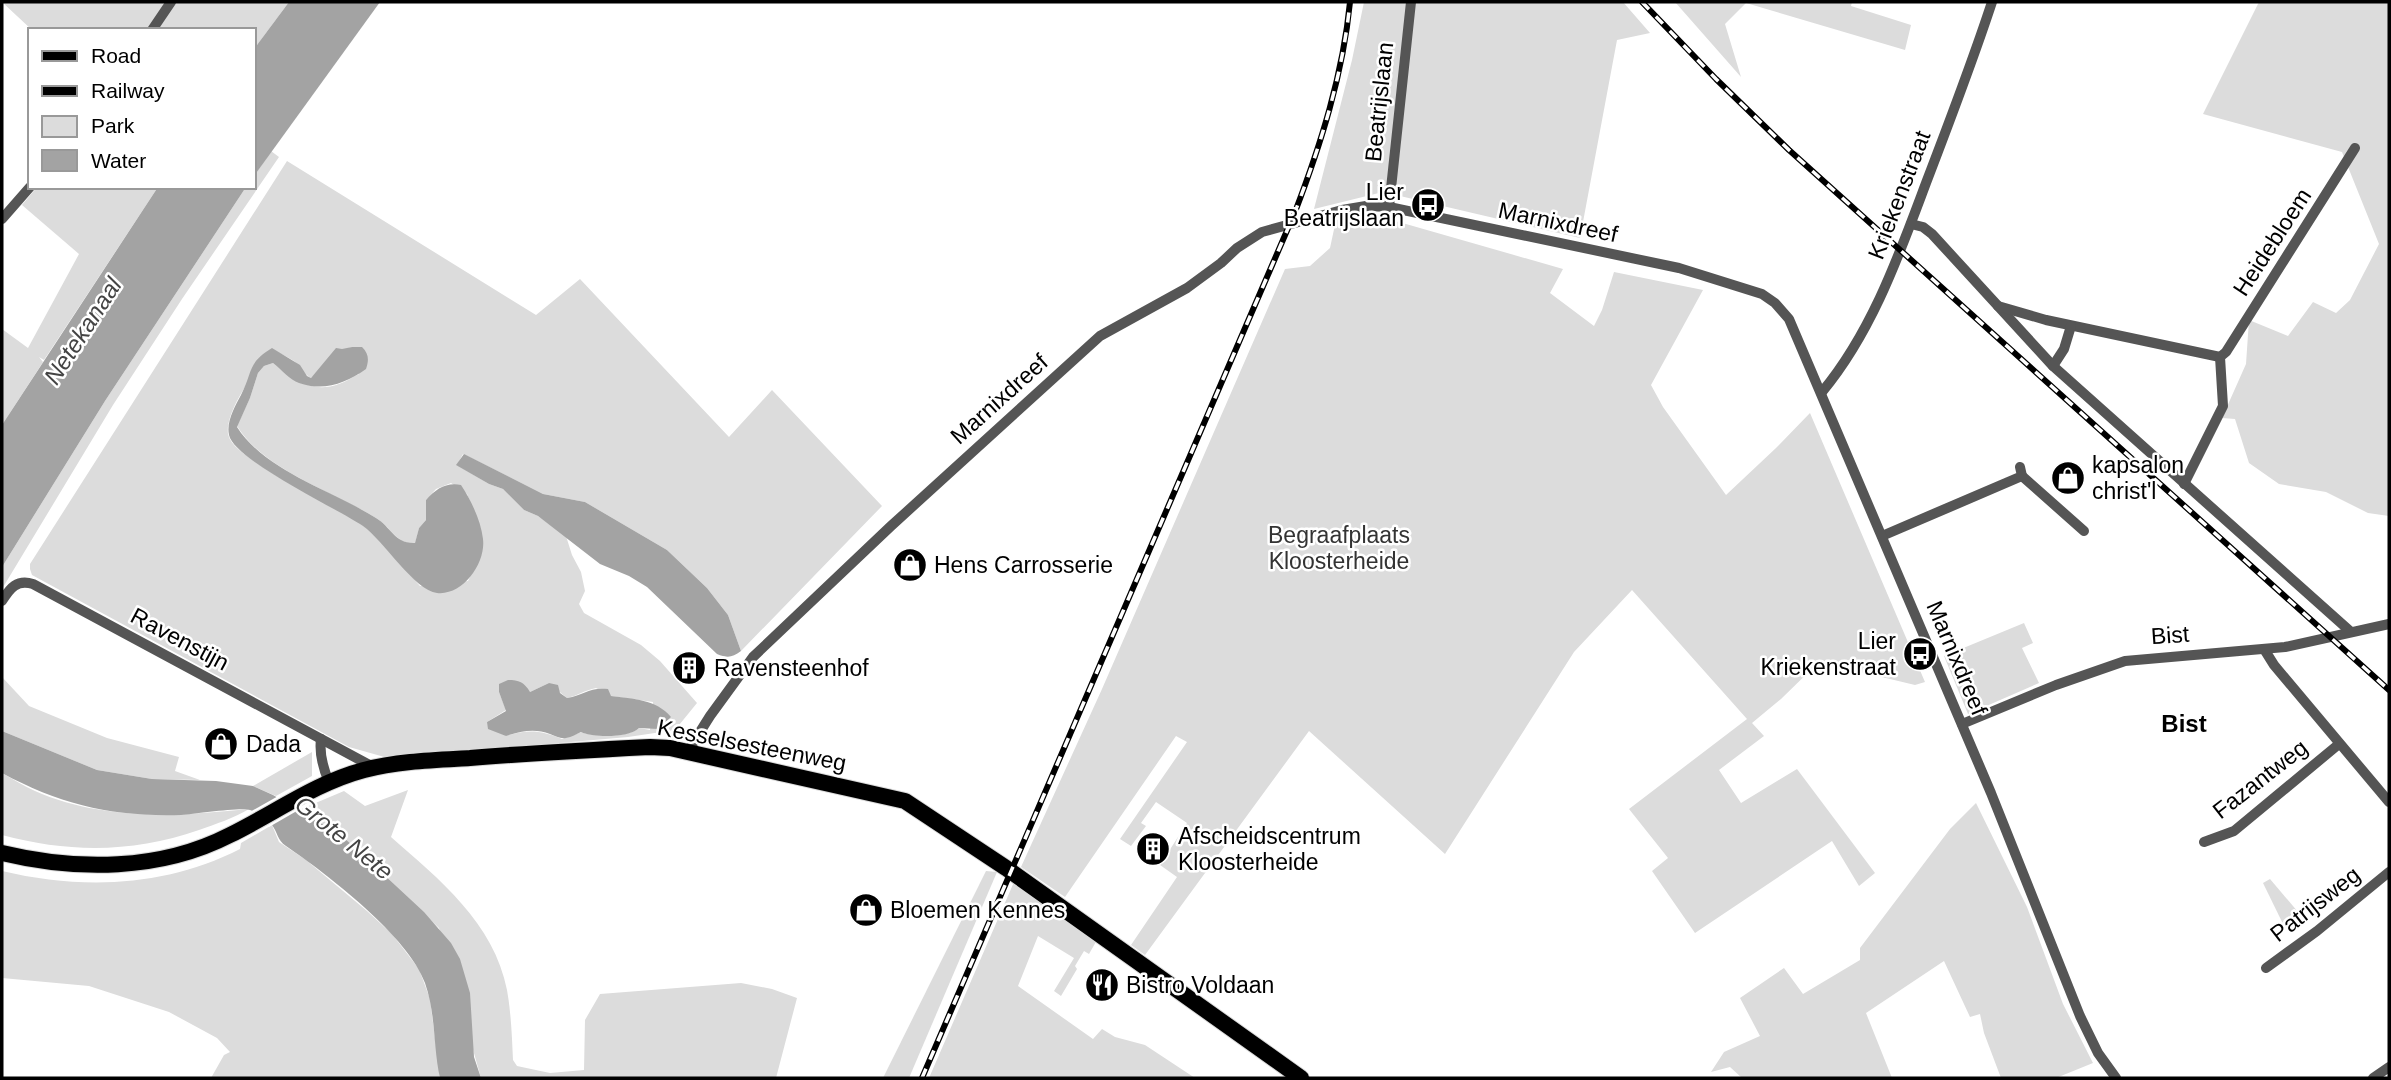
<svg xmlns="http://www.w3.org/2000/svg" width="2391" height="1080" font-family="Helvetica,sans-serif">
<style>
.green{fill:#dcdcdc;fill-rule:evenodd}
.water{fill:#a3a3a3}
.pier{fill:#fff}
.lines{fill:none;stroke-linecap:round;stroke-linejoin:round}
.primary-casing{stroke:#dbdbdb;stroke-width:18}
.street{stroke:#555;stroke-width:10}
.primary{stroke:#000;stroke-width:16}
.rail-casing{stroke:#000;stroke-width:6}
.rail{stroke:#fff;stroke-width:3.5;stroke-dasharray:10;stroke-linecap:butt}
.labels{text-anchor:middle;stroke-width:5;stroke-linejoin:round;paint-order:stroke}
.street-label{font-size:23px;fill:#000;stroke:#fff}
.poi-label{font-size:23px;fill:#000;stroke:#fff;text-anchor:start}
.park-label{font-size:23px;fill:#333;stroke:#fff}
.water-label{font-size:24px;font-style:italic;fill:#444;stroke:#fff}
.neighbourhood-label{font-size:24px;font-weight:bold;fill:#000;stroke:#fff}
</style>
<rect width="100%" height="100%" fill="#fff"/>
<g class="green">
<path d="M2,2h287l-35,47v-19h-222z"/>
<path d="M1364,2h259l27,31 -33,7 -37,198 -197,-46 -69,17 38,-149z"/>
<path d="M1675,2h177l-1,4 60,19 -6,25 -159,-47 -21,21 16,53z"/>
<path d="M2259,2h130v514l-21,-3 -42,-21 -47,-8 -30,-21 -14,-44 -13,-1 24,-54 3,-44 39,16 25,-34 23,11 14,-13 29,-56 -37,-92 -139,-38z"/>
<path d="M271,151l8,6 -97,142 -69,106 -111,184v-22l103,-166 141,-214h8v-11z"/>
<path d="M287,161l249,154 44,-36 149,158 43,-47 110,116 -141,145 -13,-36 -21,-27 -40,-38 -82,-48 -42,-8 -80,-40 -6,11 32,19 14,5 21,21 14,6 28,20 6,19 9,17 4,19 -6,13 5,9 57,32 19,16 37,42 -22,27 -47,7 -240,21 -39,-11 -317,-172 -2,-6v-5zM352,347l7,27c-7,3 -13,8 -20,10 -27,10 -47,-5 -66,-21l-9,3 -6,7 -8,25 -13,28c28,45 96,65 139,92 15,9 19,25 39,26l4,-16 7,-8v-20l10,-11 15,-6 16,11 13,33 2,23 -14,31 -48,5c-17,-19 -34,-42 -55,-59 -31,-24 -70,-37 -102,-60 -11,-8 -32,-19 -35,-33 -3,-25 30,-66 44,-85 7,4 16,8 22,12 7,5 9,13 17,17 13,-13 23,-26 41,-31zM549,683l18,15c10,-2 18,-8 29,-10l15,8 42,6 -3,28 -11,-2c-9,9 -46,10 -57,4l-20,7c-20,-9 -36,-10 -56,-3l-19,-14 19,-12 -7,-18h31z"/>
<path d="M37,187h121l-114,173 -5,-3 4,5 -41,63v-96l26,19 51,-94 -57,-49z"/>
<path d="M1364,216l35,6 164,47 -13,24 44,33 8,-16 12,-38 89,18 -52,95 12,22 63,88 50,-47 34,-35 115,269 -10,3 -96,-23 -38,37 -29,24 12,13 -45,34 22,33 56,-34 78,104 -16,13 -27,-45 -137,92 -43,-62 16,-13 -39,-49 118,-90 -115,-129 -58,62 -129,202 -136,-123 -164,224 -14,-10 46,-68 -17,-12 27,-42 -31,-21 -15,21 5,3 -15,20 -11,-7 67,-97 -11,-6 -111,161 -44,-30 81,-178 183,-420 25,-3 20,-18 6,-28z"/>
<path d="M2024,623l9,20 -11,5 17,35 -71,31 -24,-58z"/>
<path d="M2,677l27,29 78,32 72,19 -4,14 25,9 -48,-1 -55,-9 -95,-39z"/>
<path d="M312,752v24l-36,20 -23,-10z"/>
<path d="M2,773c11,6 22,13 33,18 68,30 143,25 214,18 -15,9 -33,15 -50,21 -66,23 -130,23 -197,5z"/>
<path d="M408,790l-17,47c48,42 103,86 116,153 4,22 5,47 6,70l4,6 33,7 34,-3 1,-50 15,-26 141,-11 31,6 25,9 -21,80h-295l-42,-150 -99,-94 -41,-24 45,-19 21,15z"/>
<path d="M1976,803l51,104 36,97 30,59 -37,15h-55l-17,-45 -4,-19 -10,3 -26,-56 -78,52 26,65h-150l-12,-11 -19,5 13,-20 36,-16 -20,-38 44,-30 19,26 57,-34v-12l90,-119z"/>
<path d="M272,825l7,17 27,18 61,51 25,23 27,35 11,30 10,79h-229l13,-23 6,-3 -13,-14 -48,-26 -80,-26 -87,-8v-107c80,19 164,16 238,-22l1,-6z"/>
<path d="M986,871l11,1 -88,206h-26z"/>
<path d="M2270,879l34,40 -19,9 -22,-45z"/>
<path d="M1014,882l83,58 -8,14 -5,-3 -9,15 2,3 -16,27 -7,-5 20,-33 -36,-22 -20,50 75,53 9,-10 13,8 30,8 50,33h-266z"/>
</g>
<g class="water">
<path d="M289,2h91l-126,174v-127z"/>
<path d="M158,187h88l-141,214 -103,166v-142z"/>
<path d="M352,347h10c7,7 7,13 4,22 -20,14 -42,23 -67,14 -9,-3 -18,-14 -26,-20l-9,3 -6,7 -8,25 -13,29c28,44 96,64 139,91 15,9 19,26 39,25l4,-15 7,-8v-20c10,-11 20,-18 35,-15 10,15 20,36 22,54 3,24 -20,57 -46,54 -22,-2 -54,-53 -74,-67 -25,-17 -129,-66 -134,-91 -3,-13 6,-29 12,-40 12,-23 6,-32 31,-47l28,17 7,11 4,2 25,-30 6,1z"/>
<path d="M464,454l79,40 42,8 82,48 40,38 21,27 13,36c-9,7 -14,7 -24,3l-70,-67 -18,-11 -29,-12 -62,-48 -14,-6 -21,-21 -14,-5 -33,-19z"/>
<path d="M508,680c11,0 16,2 22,12l19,-9 9,2 2,8 7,5c17,-3 22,-11 41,-9l3,7c22,3 45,3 60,21l-13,12 -19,-1c-10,10 -45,10 -58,4 -5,2 -9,5 -15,6 -6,1 -10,-2 -16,-4 -15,-6 -29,-3 -44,2l-18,-7 -1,-7 19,-11 -7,-19v-8z"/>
<path d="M2,731l95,39 55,9 64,2 37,5 20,9 67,39 84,78 27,31 9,16 10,34 4,64 7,21h-41c-7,-31 -4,-64 -15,-95 -16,-46 -98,-109 -139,-137 -9,-6 -8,-13 -14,-21 -3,-5 -16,-13 -22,-15 -8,-3 -56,4 -69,5 -67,2 -120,-10 -179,-42z"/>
</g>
<path class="pier" d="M280,795l22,13 -33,19 -21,-14z"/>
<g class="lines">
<g class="primary-casing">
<path id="primary" d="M2,853c75,18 158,18 228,-18 45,-22 85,-52 134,-65 34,-9 71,-10 106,-12 60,-5 120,-8 180,-11l20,1 235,53 101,67 295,210"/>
</g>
<g class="street">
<path d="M152,30l19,-28"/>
<path d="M1389,207l22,-205"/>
<path d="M2,219l28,-32"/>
<path d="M1911,224l12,3 9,7 121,132 298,266"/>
<path d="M1998,306l48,14 174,37"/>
<path d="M2053,366l11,-17 7,-23"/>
<path d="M1822,392c50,-60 77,-137 104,-209 23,-60 46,-120 66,-181"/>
<path d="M2022,476l62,55"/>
<path d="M2184,484l39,-78 -3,-49 6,-5 129,-204"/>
<path d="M1882,536l140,-60 -2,-9"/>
<path d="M2,601c8,-13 15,-22 31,-17l342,184"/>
<path d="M2264,649l10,16 115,137"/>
<path d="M1962,724l94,-39 69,-24 160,-14 104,-23"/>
<path d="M321,739c-2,15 2,29 8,43"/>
<path d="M688,751l22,-35 43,-59 138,-131 209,-190 87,-48 34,-25 16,-15 25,-16 80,-22 24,-4 23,1 290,61 83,26 13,9 14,16 202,474 89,223 18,37 18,25"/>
<path d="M2204,842l30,-11 105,-87"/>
<path d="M2266,968l51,-37 72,-59"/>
<path d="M2373,1078l16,-11"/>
</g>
<use href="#primary" class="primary"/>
<g class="rail-casing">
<g id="rail">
<path d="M1642,2l74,77 73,71 600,540"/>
<path d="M922,1078l373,-866c26,-68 48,-138 55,-210"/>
</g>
</g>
<use href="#rail" class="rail"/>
</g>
<defs>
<g id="bus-disc" transform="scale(1.75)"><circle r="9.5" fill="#000" stroke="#fff"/><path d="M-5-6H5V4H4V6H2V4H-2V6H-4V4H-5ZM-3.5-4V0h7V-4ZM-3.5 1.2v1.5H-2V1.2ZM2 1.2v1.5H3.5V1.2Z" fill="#fff"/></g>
<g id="shop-disc" transform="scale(1.75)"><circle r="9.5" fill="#000" stroke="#fff"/><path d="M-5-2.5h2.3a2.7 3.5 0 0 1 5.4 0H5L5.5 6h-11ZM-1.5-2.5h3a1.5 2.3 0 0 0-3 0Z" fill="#fff"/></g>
<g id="building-disc" transform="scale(1.75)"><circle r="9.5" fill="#000" stroke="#fff"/><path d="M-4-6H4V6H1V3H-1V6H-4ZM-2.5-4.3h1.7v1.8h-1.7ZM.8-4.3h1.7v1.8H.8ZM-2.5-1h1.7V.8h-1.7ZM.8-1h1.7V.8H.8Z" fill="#fff"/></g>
<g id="restaurant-disc" transform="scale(1.75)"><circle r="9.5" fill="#000" stroke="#fff"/><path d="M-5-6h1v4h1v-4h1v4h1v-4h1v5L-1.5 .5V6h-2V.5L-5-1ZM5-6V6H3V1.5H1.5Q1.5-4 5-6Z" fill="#fff"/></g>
</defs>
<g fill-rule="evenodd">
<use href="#bus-disc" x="1428" y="205"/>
<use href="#shop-disc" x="2068" y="478"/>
<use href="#shop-disc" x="910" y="565"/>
<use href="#bus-disc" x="1920" y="654"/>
<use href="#building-disc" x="689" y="668"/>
<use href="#shop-disc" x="221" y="744"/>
<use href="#building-disc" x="1153" y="849"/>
<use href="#shop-disc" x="866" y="910"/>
<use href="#restaurant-disc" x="1102" y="985"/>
</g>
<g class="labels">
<g class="street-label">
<text transform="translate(1379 102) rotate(-84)" y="8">Beatrijslaan</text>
<text transform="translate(1899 195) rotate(-69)" y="8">Kriekenstraat</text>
<text transform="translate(1558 222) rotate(12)" y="8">Marnixdreef</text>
<text transform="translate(2272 242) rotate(-57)" y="8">Heidebloem</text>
<text transform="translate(999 399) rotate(-42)" y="8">Marnixdreef</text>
<text transform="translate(2170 635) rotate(-4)" y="8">Bist</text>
<text transform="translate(180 639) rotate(28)" y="8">Ravenstijn</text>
<text transform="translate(1957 658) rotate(67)" y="8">Marnixdreef</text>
<text transform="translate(752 745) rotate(11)" y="8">Kesselsesteenweg</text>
<text transform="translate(2260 779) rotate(-38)" y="8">Fazantweg</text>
<text transform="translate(2315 904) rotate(-38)" y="8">Patrijsweg</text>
</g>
<g class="poi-label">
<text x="1404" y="200" text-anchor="end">Lier<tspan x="1404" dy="26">Beatrijslaan</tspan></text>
<text x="2092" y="473">kapsalon<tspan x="2092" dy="26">christ'l</tspan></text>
<text x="934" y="573">Hens Carrosserie</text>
<text x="1896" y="649" text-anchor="end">Lier<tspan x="1896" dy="26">Kriekenstraat</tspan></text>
<text x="714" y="676">Ravensteenhof</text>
<text x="246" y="752">Dada</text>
<text x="1178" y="844">Afscheidscentrum<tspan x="1178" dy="26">Kloosterheide</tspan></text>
<text x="890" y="918">Bloemen Kennes</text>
<text x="1126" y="993">Bistro Voldaan</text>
</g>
<g class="park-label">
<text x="1339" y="543">Begraafplaats<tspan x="1339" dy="26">Kloosterheide</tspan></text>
</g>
<g class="water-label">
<text transform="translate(83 331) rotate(-57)" y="8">Netekanaal</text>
<text transform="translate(344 838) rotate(39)" y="8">Grote Nete</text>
</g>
<g class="neighbourhood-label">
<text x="2184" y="732">Bist</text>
</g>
</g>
<rect width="2391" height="1080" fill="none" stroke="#000000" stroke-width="7"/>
<rect x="28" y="28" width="228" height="161" fill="#ffffff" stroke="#999999" stroke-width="2"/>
<rect x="42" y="51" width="35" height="10" fill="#000000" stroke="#999999" stroke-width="2"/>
<text x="91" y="63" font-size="21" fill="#000000">Road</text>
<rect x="42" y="86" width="35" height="10" fill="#000000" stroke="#999999" stroke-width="2"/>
<text x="91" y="98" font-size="21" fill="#000000">Railway</text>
<rect x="42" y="116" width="35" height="21" fill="#dcdcdc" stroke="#999999" stroke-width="2"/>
<text x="91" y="133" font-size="21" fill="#000000">Park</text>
<rect x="42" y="150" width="35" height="21" fill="#a3a3a3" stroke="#999999" stroke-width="2"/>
<text x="91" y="168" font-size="21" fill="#000000">Water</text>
</svg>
